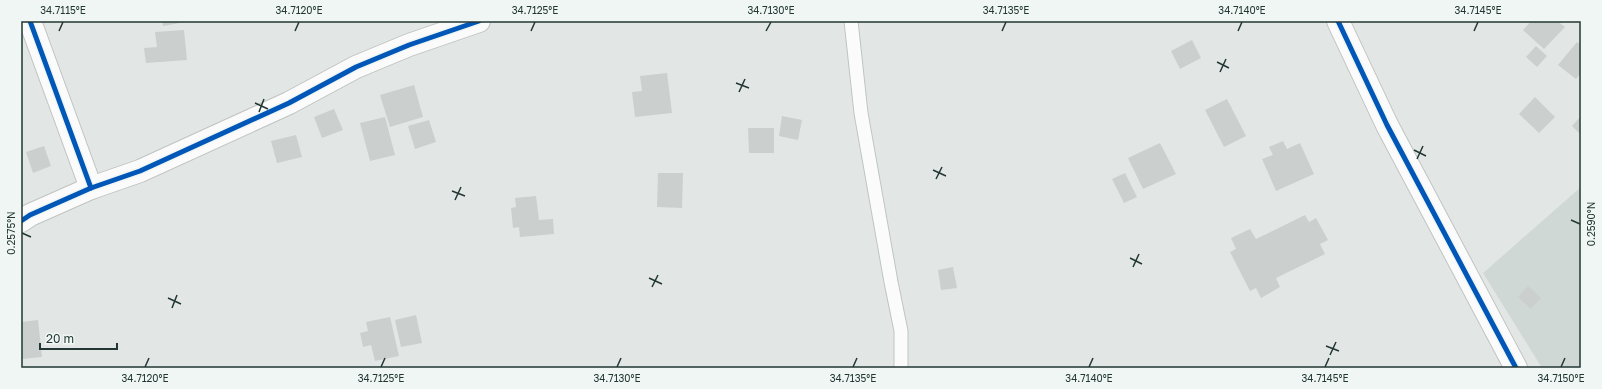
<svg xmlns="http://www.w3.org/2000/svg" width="1602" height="389" font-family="'Golos Text',sans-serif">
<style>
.built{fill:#d0d8d5}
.building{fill:#cbcfce}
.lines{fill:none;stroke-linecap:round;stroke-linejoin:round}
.lane-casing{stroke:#bfc4c2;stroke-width:15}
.street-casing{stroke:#bfc4c2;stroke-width:24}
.lane{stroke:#fbfbfb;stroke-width:13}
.street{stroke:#fbfbfb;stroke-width:22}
.cycleway-casing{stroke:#f0f6f3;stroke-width:8}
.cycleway{stroke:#0057b8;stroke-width:5}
.ticks{fill:none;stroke:#223733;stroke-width:1.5}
.neatline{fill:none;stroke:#223733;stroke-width:1.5}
.ticks-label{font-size:10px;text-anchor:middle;fill:#223733}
</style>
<rect width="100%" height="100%" fill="#e2e7e5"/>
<path class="built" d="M1581,187v181h-39l-59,-95z"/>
<g class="building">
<path d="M162,21h23v1l-22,4z"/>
<path d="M1531,21h26l8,6 -21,22 -21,-19z"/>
<path d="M184,30l3,30 -41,3 -2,-15 13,-1 -2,-15z"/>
<path d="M1192,40l9,18 -21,11 -9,-18z"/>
<path d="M1577,42l4,3v28l-5,6 -18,-14z"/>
<path d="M1536,46l11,10 -10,11 -11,-10z"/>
<path d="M667,73l5,40 -37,4 -3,-25 10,-1 -2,-15z"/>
<path d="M414,85l9,32 -33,10 -10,-32z"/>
<path d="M1535,97l20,20 -16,16 -20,-19z"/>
<path d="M1227,99l19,37 -22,11 -19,-37z"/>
<path d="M334,109l9,21 -21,8 -8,-21z"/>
<path d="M782,116l20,4 -4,20 -19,-4z"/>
<path d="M1581,116v19l-9,-9z"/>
<path d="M385,117l10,38 -25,6 -10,-38z"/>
<path d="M429,120l7,22 -21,7 -7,-23z"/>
<path d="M748,128h26v25h-25z"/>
<path d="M296,135l6,22 -25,6 -6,-22z"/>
<path d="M1283,141l4,8 13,-6 14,31 -38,17 -14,-32 11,-4 -4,-8z"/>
<path d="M1160,143l16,31 -33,15 -15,-31z"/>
<path d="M44,146l7,20 -18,7 -7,-21z"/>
<path d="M658,173h25l-1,35 -25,-1z"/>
<path d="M1125,173l12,24 -13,6 -12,-24z"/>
<path d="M536,196l3,24 14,-1 1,15 -34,3 -1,-10 -6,1 -2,-20 5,-1 -1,-9z"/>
<path d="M1305,215l4,7 7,-4 12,22 -8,4 5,10 -49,24 4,9 -19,11 -5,-10 -6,3 -20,-39 6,-3 -5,-11 19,-9 6,10z"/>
<path d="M953,267l4,21 -16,2 -3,-20z"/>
<path d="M1528,286l13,12 -10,11 -13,-12z"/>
<path d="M416,315l6,28 -21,4 -6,-27z"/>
<path d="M390,317l9,39 -24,5 -4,-16 -8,2 -3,-14 8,-2 -2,-9z"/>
<path d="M38,320l4,37 -21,2v-37z"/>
</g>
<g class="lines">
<g class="lane-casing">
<path id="lane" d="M851,21l10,92 30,169 10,49v37"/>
</g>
<g class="street-casing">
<g id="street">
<path d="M30,21l61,167"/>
<path d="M1338,21l49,104 129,243"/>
<path d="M21,221l9,-6 61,-27 49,-17 149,-68 67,-36 53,-22 70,-24"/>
</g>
</g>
<use href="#lane" class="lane"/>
<use href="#street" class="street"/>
<g class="cycleway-casing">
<g id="cycleway">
<path d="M30,21l61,167"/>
<path d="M1338,21l49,104 129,243"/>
<path d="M21,221l9,-6 61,-27 49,-17 149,-68 67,-36 53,-22 70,-24"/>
</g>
</g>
<use href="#cycleway" class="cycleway"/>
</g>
<path class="ticks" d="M59,31l4,-9M295,31l4,-9M531,31l4,-9M766,31l5,-9M1002,31l4,-9M1238,31l4,-9M1474,31l4,-9M1217,62l12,6M1220,72l6,-13M736,83l13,5M739,92l6,-13M255,103l13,6M259,112l5,-13M1414,150l12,6M1417,159l6,-13M933,170l13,6M936,179l6,-12M452,191l13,5M455,200l6,-13M1571,220l9,4M22,233l9,4M1130,258l12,6M1133,267l6,-13M649,278l13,6M652,287l6,-12M168,298l13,6M172,308l5,-13M1326,346l13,5M1330,355l6,-13M145,367l4,-9M381,367l4,-9M617,367l4,-9M853,367l4,-9M1089,367l4,-9M1325,367l4,-9M1561,367l4,-9"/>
<rect width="1602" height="389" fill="none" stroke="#f0f6f3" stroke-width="44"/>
<path d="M40 343v6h77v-6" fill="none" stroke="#223733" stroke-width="2"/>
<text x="46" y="343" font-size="12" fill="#223733" stroke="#f0f6f3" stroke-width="3" paint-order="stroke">20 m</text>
<rect x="22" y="22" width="1558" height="345" class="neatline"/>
<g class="ticks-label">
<text x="63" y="14">34.7115°E</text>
<text x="299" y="14">34.7120°E</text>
<text x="535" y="14">34.7125°E</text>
<text x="771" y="14">34.7130°E</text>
<text x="1006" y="14">34.7135°E</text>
<text x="1242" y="14">34.7140°E</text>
<text x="1478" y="14">34.7145°E</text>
<text transform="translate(1591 224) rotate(-90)" y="4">0.2590°N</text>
<text transform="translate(11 233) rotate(-90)" y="4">0.2575°N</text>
<text x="145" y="382">34.7120°E</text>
<text x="381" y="382">34.7125°E</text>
<text x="617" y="382">34.7130°E</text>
<text x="853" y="382">34.7135°E</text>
<text x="1089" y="382">34.7140°E</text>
<text x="1325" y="382">34.7145°E</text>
<text x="1561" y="382">34.7150°E</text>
</g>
</svg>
